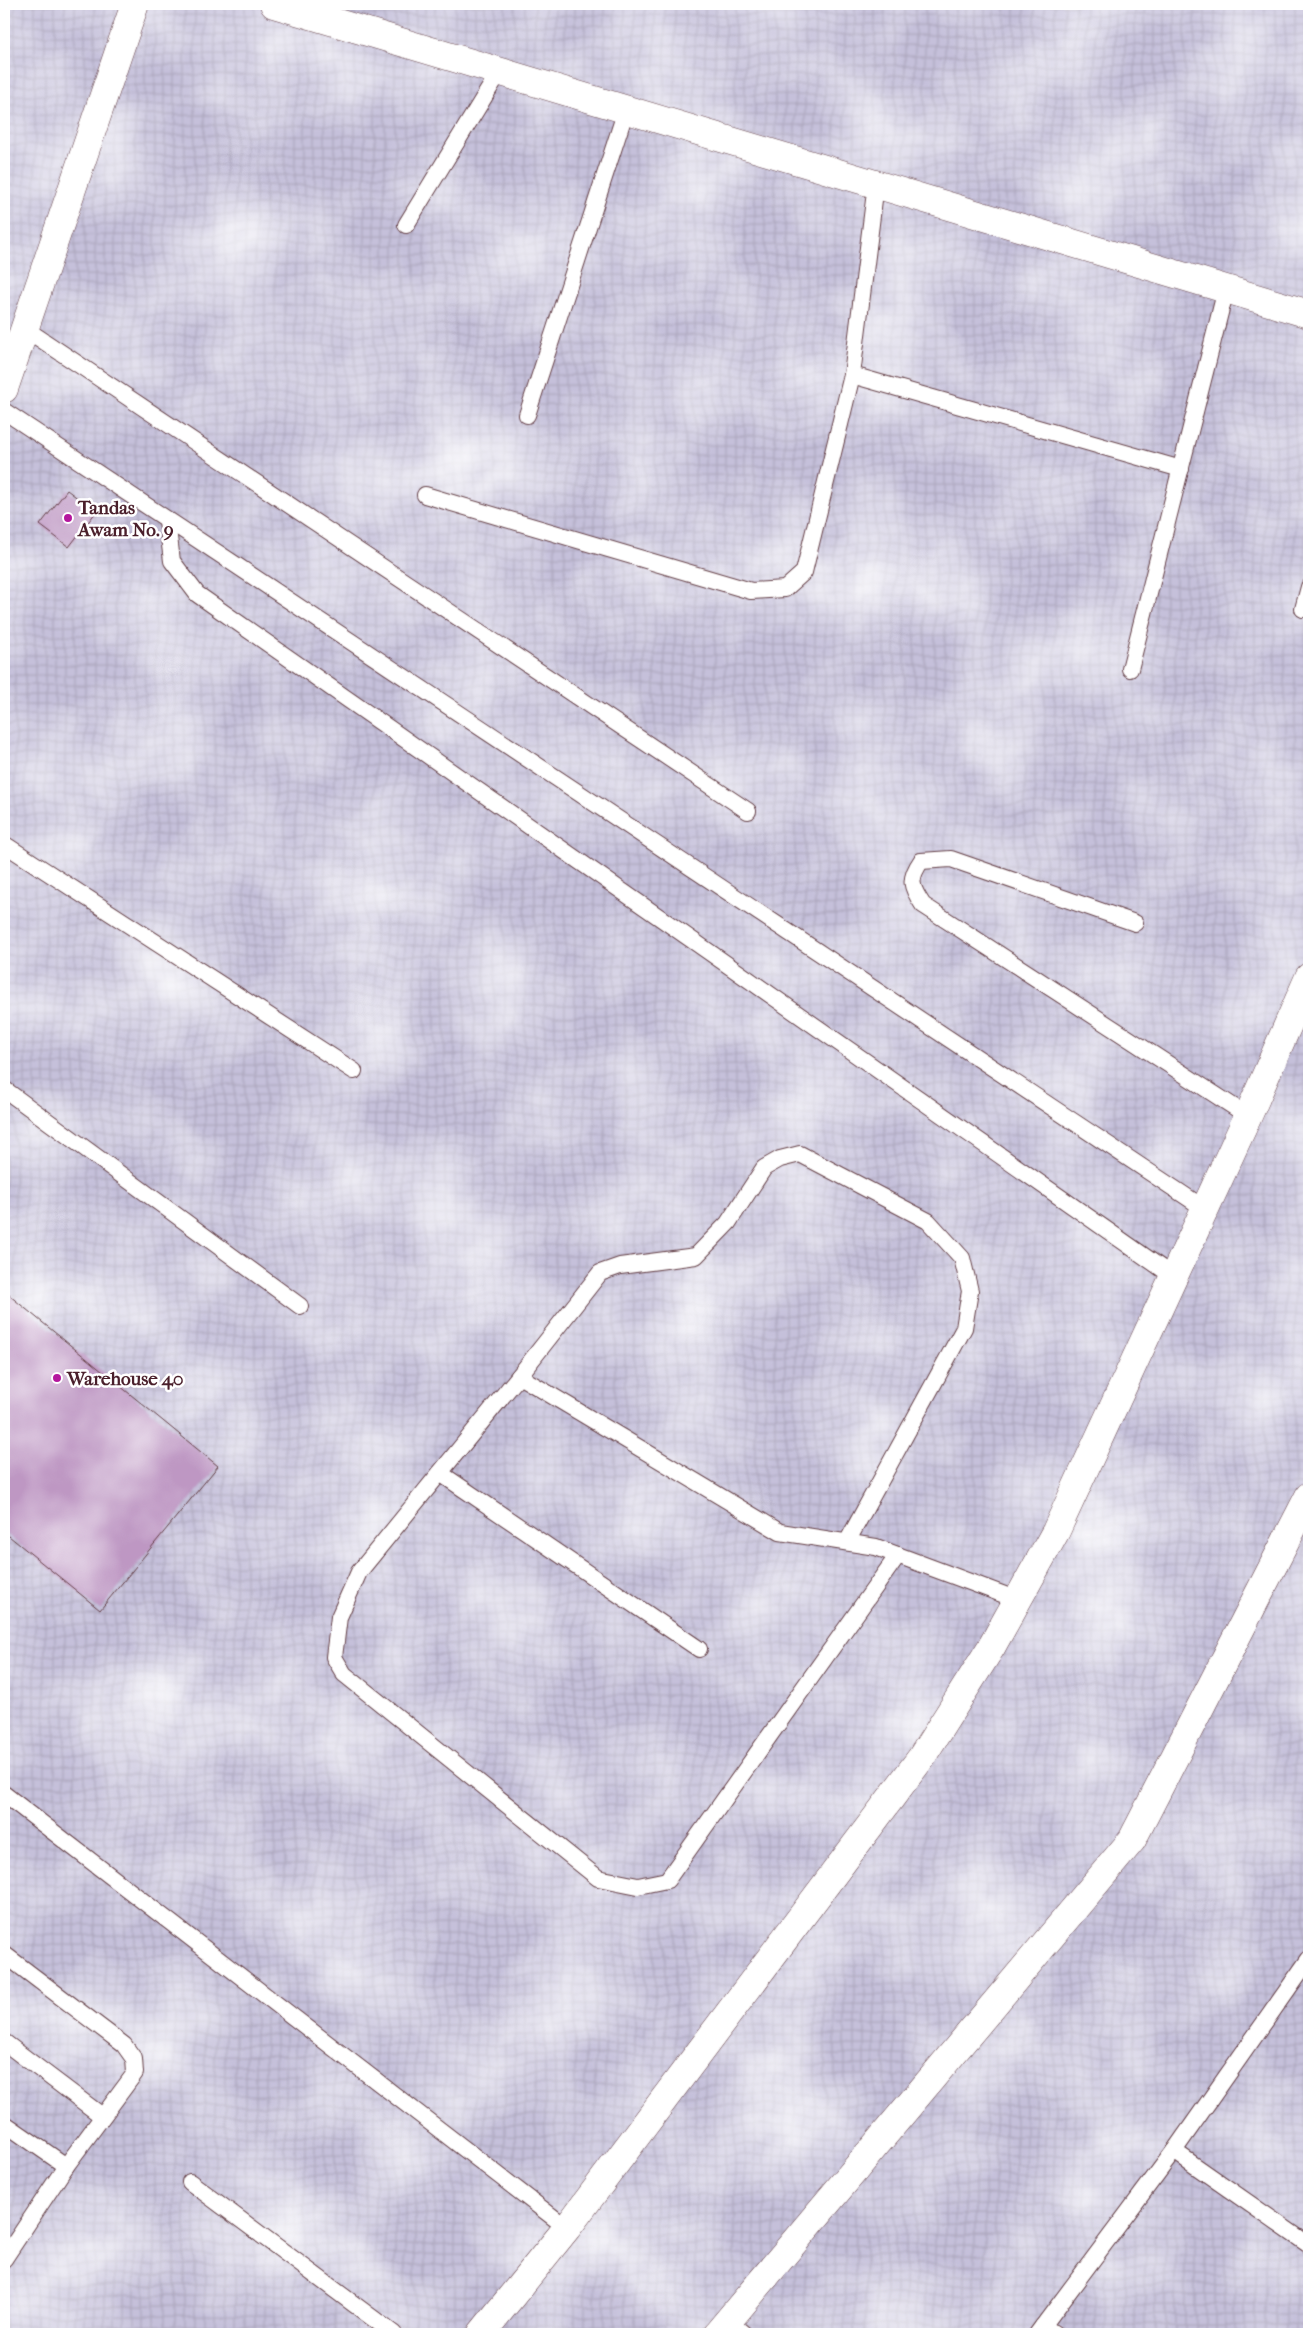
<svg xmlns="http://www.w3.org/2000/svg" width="1313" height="2338" font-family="'IM FELL French Canon',serif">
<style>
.industrial{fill:url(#industrial-grid)}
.building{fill:#be97c3}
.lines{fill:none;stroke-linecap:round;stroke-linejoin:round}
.lane-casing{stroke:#633e45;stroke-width:18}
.street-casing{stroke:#633e45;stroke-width:29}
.lane{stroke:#fff;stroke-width:16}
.street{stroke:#fff;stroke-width:28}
.poi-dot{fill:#b5179e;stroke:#fff;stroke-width:2}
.labels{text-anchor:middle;stroke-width:5;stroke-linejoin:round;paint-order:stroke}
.poi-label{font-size:19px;font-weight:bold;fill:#4a1f2b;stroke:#fff;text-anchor:start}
</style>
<defs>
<pattern id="industrial-grid" width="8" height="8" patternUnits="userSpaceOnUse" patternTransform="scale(1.25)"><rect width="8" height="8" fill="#c5c0da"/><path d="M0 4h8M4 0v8" fill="none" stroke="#aba5bb"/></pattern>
</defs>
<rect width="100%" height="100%" fill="#fff"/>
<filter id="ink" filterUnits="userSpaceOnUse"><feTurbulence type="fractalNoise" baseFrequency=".02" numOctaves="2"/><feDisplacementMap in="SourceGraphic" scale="10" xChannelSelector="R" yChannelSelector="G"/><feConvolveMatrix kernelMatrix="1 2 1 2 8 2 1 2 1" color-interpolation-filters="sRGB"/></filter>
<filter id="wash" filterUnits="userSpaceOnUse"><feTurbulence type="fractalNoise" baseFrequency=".0096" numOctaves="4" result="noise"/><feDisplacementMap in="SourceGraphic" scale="20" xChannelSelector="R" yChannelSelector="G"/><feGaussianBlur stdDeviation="1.12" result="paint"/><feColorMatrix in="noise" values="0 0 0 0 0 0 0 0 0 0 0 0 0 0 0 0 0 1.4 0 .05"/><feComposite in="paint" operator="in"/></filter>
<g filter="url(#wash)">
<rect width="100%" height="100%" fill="#f3edd8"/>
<rect class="industrial" x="4" y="4" width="1305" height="2330"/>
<g id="blocks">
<g class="building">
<path d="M67,490l29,22 -27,35 -29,-22z"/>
<path d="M4,1291l214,175 -118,144 -96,-78z"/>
</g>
</g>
</g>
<g filter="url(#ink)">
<use href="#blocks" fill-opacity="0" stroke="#633e45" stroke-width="1"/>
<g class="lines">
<g class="lane-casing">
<g id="lane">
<path d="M406,225l94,-154"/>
<path d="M24,328l724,483"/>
<path d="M852,375l329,94"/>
<path d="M4,411l1201,798"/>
<path d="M527,415l99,-305"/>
<path d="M425,495l326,96 34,-2 19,-17 48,-197 24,-191"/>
<path d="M167,521l5,40 25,33 977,683"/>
<path d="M1303,609l6,-22"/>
<path d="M1130,669l96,-380"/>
<path d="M4,844l350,227"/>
<path d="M1135,923l-184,-64 -30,2c-13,19 -10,26 2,44l325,211"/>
<path d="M4,1089l296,217"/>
<path d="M519,1376l261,156 96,15 142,53"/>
<path d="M440,1473l259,176"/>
<path d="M847,1542l117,-214 6,-37 -8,-33 -34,-37 -128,-67 -20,5 -16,9 -36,55 -32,33 -76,10 -20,7 -81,103 -160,196 -20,45 -5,40 10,17 254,204 40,8 29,-6 231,-325"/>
<path d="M4,1794l563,434"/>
<path d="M4,1954l120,91 10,14 1,14 -69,93 -62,93"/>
<path d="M4,2042l98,74"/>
<path d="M4,2123l62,43"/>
<path d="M1174,2151l135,94"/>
<path d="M190,2182l204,152"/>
<path d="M728,2321l16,13"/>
<path d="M1043,2326l12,8"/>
<path d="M1037,2334l137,-183 135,-192"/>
</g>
</g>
<g class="street-casing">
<g id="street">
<path d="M274,4l1035,310"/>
<path d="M4,389l131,-385"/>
<path d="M481,2334l86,-106 354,-470 71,-112 64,-115 192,-415 61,-139"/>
<path d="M717,2334l415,-494 177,-344"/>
</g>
</g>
<use href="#lane" class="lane"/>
<use href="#street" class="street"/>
</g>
</g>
<g class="poi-dot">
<circle cx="68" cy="518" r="5"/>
<circle cx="57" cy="1378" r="5"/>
</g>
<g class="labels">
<g class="poi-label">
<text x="78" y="514">Tandas<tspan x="78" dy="22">Awam No. 9</tspan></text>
<text x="67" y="1385">Warehouse 40</text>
</g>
</g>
<rect width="1313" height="2338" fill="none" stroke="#fff" stroke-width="20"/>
</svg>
